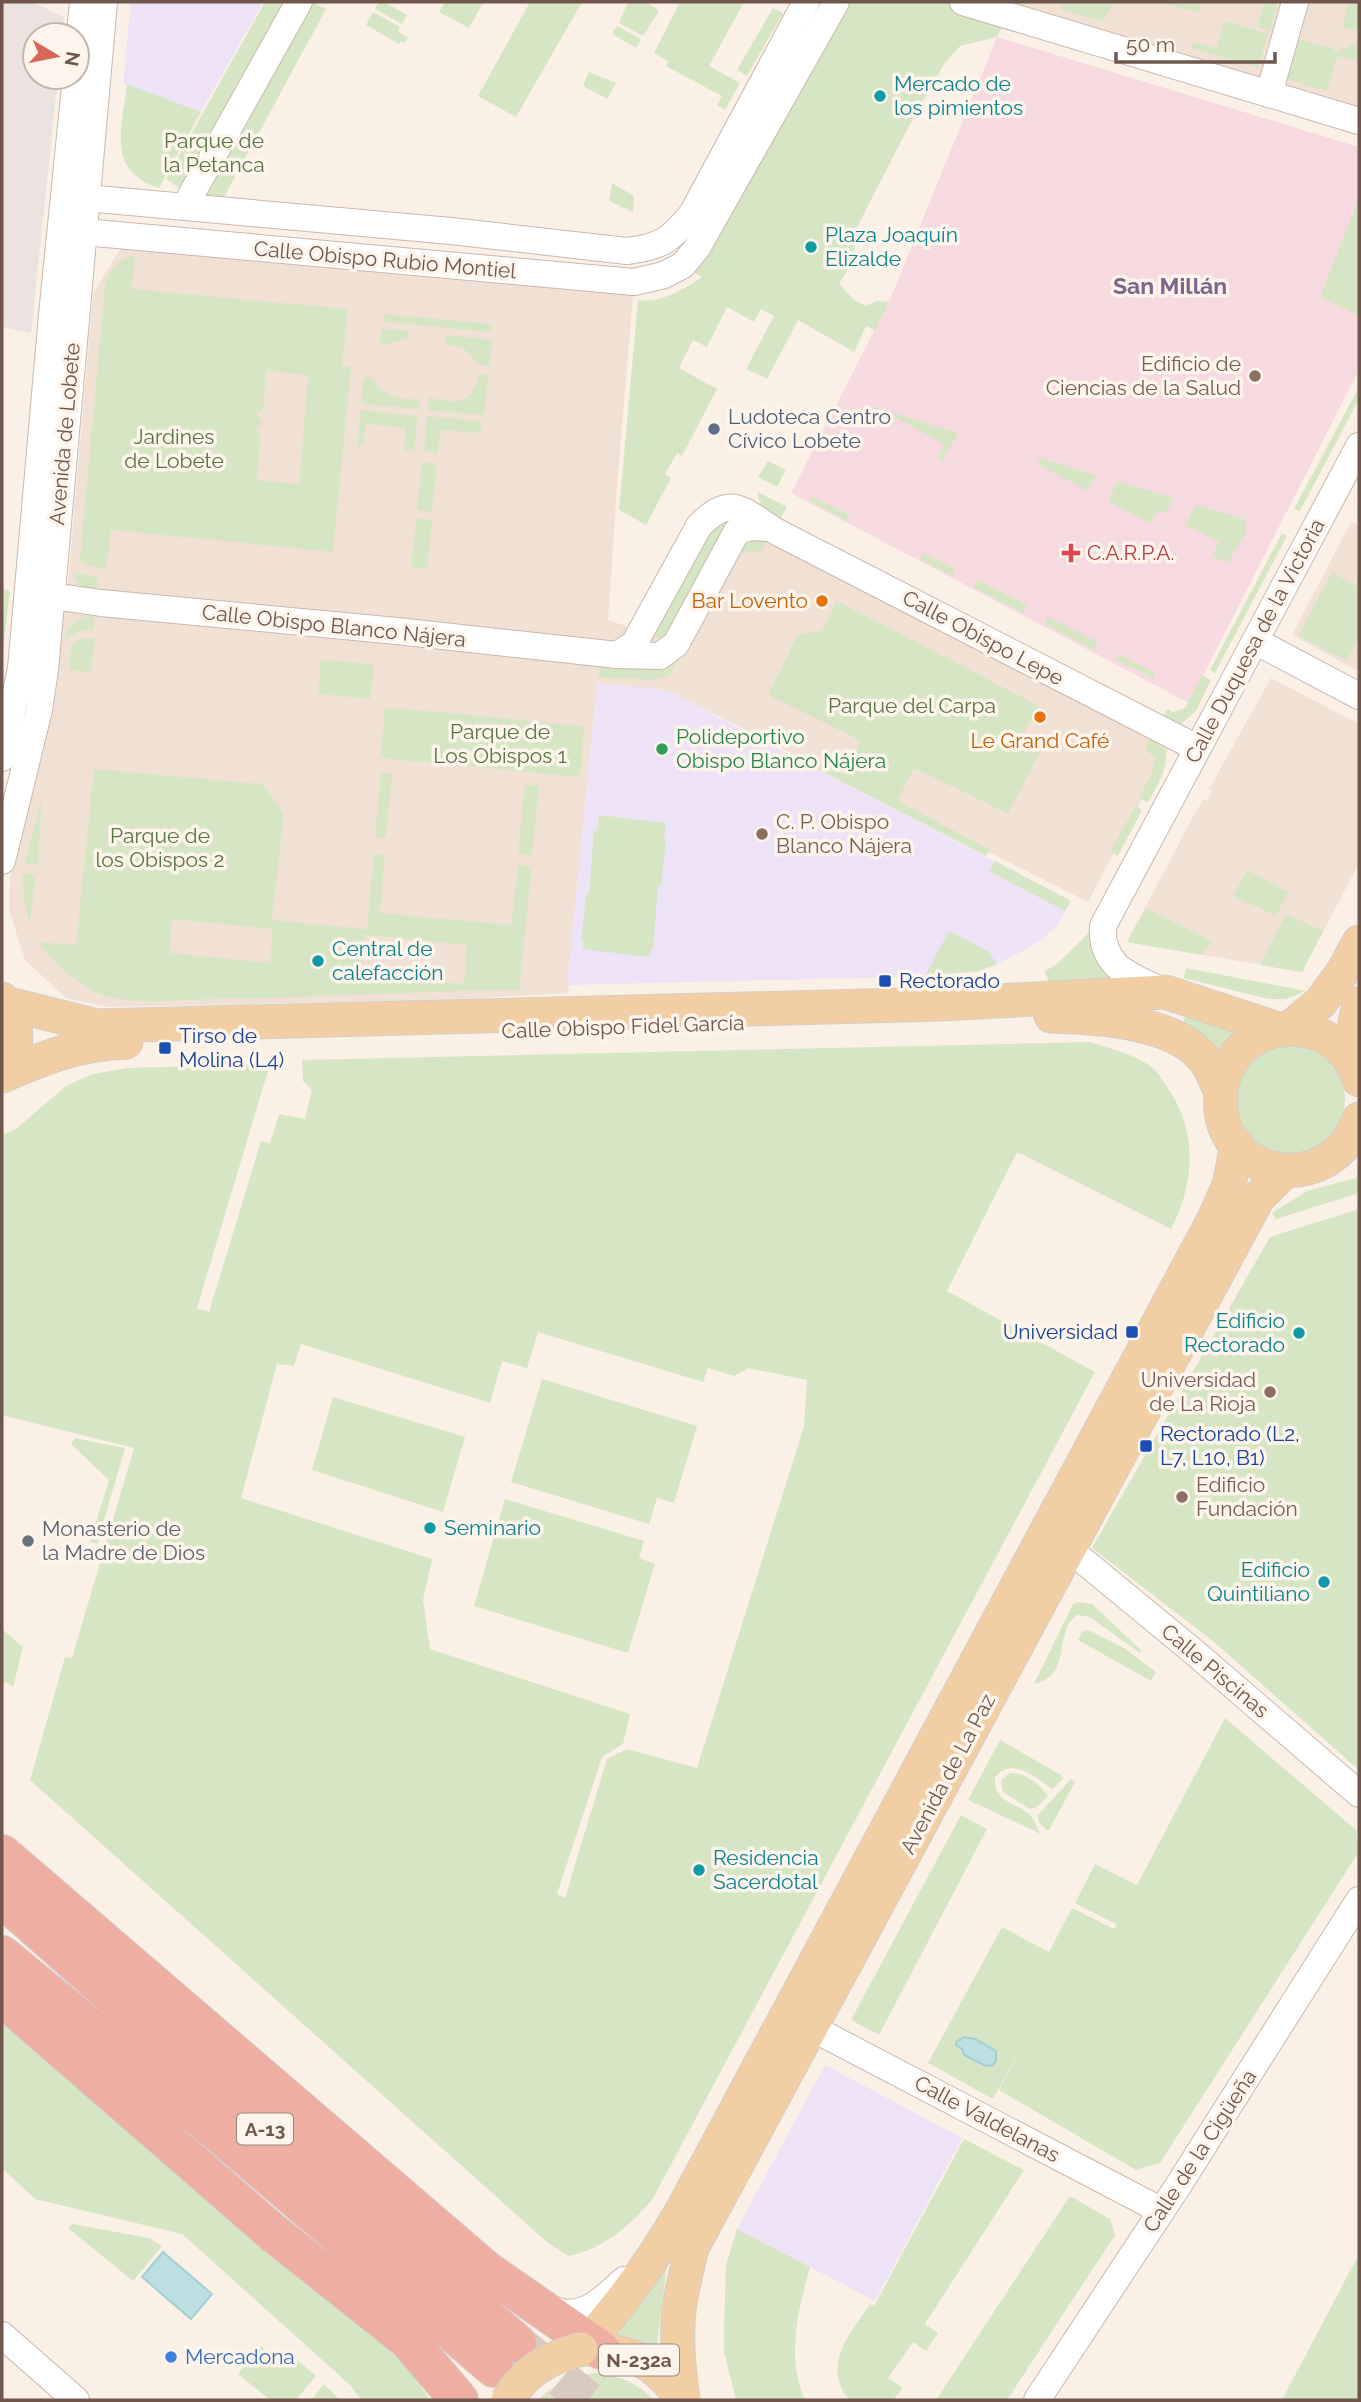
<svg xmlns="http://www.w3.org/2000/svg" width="1361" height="2402" font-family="Raleway,sans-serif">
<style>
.residential{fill:#f1e1d5}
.industrial{fill:#eae3df}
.education{fill:#ede2f6}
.medical{fill:#f7dae0}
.green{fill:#d6e6c5;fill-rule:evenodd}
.water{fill:#bcdfe1;stroke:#a3cfd2;stroke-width:2}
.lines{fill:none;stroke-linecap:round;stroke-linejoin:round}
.highway-tunnel{stroke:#d8cac0;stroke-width:38;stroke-dasharray:38 19;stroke-linecap:butt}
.minor-casing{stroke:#cab8ad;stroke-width:28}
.major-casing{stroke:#d4cdca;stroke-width:35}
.highway-casing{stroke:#d4cdca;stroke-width:40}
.minor{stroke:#fff;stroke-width:26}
.major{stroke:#f2cea4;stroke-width:33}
.highway{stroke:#eeafa2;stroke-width:38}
.major-bridge-casing{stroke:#d4cdca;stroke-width:35;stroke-linecap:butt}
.major-bridge{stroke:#f2cea4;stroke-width:33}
.culture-dot{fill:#0f9aa8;stroke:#fdf5eb;stroke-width:2.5}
.education-dot{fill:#8d6e63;stroke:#fdf5eb;stroke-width:2.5}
.service-dot{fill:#5c6f8a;stroke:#fdf5eb;stroke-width:2.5}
.health-dot{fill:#e0444e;stroke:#fdf5eb;stroke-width:2.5}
.food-dot{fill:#e8710a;stroke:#fdf5eb;stroke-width:2.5}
.leisure-dot{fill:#2e9e5b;stroke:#fdf5eb;stroke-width:2.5}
.transit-dot{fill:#1a4fb4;stroke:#fdf5eb;stroke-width:2.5}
.worship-dot{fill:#6b7280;stroke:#fdf5eb;stroke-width:2.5}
.shop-dot{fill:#3f7fe0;stroke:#fdf5eb;stroke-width:2.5}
.labels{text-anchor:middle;stroke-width:7;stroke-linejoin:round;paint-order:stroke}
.shield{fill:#fdf5eb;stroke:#9a867c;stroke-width:2}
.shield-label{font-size:19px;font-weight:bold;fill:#70574d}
.culture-label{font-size:21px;fill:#0d838f;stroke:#fdf5eb;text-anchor:start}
.park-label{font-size:21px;fill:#587546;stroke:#fdf5eb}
.street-label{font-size:21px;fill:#70574d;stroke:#fdf5eb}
.education-label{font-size:21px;fill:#785e54;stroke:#fdf5eb;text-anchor:end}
.service-label{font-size:21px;fill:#4e5e75;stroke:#fdf5eb;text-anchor:start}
.health-label{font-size:21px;fill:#be3a42;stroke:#fdf5eb;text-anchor:start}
.food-label{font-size:21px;fill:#c56008;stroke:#fdf5eb;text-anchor:end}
.leisure-label{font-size:21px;fill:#27864d;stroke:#fdf5eb;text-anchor:start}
.transit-label{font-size:21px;fill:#164399;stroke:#fdf5eb;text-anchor:start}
.worship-label{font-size:21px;fill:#5b616d;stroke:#fdf5eb;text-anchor:start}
.shop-label{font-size:21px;fill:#366cbe;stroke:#fdf5eb;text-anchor:start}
.neighbourhood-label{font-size:23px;font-weight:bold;fill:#7b658c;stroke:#fdf5eb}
</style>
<rect width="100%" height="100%" fill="#faf0e6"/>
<g class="residential">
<path d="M1028,2h331v107l-335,-99z"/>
<path d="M125,241l508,54 -15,178 -10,147 21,7 67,-110 57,18 417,211 -82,156 -422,-212 -69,-6 -29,309 -120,7 -340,7 -42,-9 -41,-38 -16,-50 1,-31 31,-132 27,-164 25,-289z"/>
<path d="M1351,522l8,3v147l-67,-37z"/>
<path d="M1271,678l88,46v139l-57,109 -175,-30 68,-129 9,-14 3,1 5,-9 -3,-2z"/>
</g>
<path class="industrial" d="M2,2h30l32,15 -2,18h-27v42h23l-27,256 -29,-6z"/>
<g class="education">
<path d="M131,2h132l-62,110 -78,-29z"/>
<path d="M597,683l69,7 405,211 -13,24 -17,15 -29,17 -33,14 -35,5 -377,9z"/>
<path d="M825,2065l137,73 -87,163 -138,-72z"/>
</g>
<path class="medical" d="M997,37l362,110v223l-170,333 -398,-210 98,-191z"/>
<g class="green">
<path d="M265,2h47l14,7 -103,190 -27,-1 -30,-19z"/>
<path d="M379,2h5l23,13 -5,9 -27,-15z"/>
<path d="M445,2h37l1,1 -14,25 -30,-16z"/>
<path d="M530,2h52l-66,115 -38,-21z"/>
<path d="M628,2h18l13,9 -16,25 -24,-13z"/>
<path d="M680,2h64l-35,64 31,17 -15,27 -8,-5 5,-9 -56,-30 2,-5 -14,-8z"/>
<path d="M851,2h177l-4,8h-13l-14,27 -37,9 -16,18 -35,62 -54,105c2,21 -4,36 -16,52l15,17 12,6 10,-5 13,1 -14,28 -9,-4 -12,26 -56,-32 -31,59 -21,-10 28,-53 -13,-7 -7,13 -27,-15 -20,40 -14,-7 -14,28 38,21 -35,67 -5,-3 -12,21 6,4 -25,47 -27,-15 19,-210c24,3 45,-10 64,-23l-12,-7 20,-24z"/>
<path d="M1064,2h52l-14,19 -42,-12z"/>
<path d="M1161,2h41l-3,11z"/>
<path d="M1265,2h13l-8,29 -13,-4z"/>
<path d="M1349,2h10v30l-17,-5z"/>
<path d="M773,8l10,5 -36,63 -10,-6z"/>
<path d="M373,12l27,15 -2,5 10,6 -4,5 -3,-2 -2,3 -33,-19z"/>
<path d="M1224,21l44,13 -10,33 -67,-19 2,-6 23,6z"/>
<path d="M617,26l24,13 -5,9 -24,-14z"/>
<path d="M1299,39l34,9 3,4 23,-11v21l-22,-6 -10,35 -41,-12z"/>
<path d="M589,72l27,11 -9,16 -24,-13z"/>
<path d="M127,84l74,28 -42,76c-53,-17 -37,-60 -32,-104z"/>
<path d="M612,183l22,13 -1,16 -24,-11z"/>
<path d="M1359,198v118l-39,-19z"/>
<path d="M135,256l-3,33 216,20 -6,57 9,1 -18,185 -222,-22 -5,40 -24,-7 -2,-5 25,-273c5,-15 12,-27 30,-29zM266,371l42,4 -9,109 -42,-4 4,-47 -4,-1v-6h4l1,-8h-4v-7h5z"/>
<path d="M385,314l106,10 -1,8 -106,-10z"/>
<path d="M381,329l28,2 -1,9c-11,-1 -19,5 -28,4z"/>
<path d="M446,335l46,5 -2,26 -14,-2c-6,-14 -16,-20 -31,-19z"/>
<path d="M478,374l10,1 -4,40 -56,-5 1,-13c23,7 46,8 49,-23z"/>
<path d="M364,377l10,2c8,20 28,19 46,21l-1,9 -58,-5z"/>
<path d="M1357,391l2,1v7l-59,112 -6,-2z"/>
<path d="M874,407l84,26 -15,28 -6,-3 7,-14 -63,-34 -8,16 -3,-10z"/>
<path d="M361,410l57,6 -4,35 -10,-1 2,-22 -40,-4 -3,22h-6z"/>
<path d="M427,416l55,5 -1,12 -40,-3 -3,24 -14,-2z"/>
<path d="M1040,458l56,17 -8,16 -51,-27z"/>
<path d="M768,461l18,9 -9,17 -19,-10z"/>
<path d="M422,462l15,2 -5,48 -15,-2z"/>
<path d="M1118,481l56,17 -8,15 -7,-3 -8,14 -43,-23z"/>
<path d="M757,492l30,15 -7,12 -19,-13z"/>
<path d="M811,496l39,19 -3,6 -38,-20z"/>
<path d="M1196,505l46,13 5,6 -1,7 -18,32 -16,-7 7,-14 -34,-17z"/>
<path d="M416,518l16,2 -5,49 -16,-2z"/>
<path d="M720,522l5,3 1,5 -57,107 -12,1 -3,-5 56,-107z"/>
<path d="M1282,533l5,3 -72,137 -5,-3z"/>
<path d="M754,541h13l-7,13 -8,-3 -16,3 10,-11z"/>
<path d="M923,553l33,16 -4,7 -32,-17z"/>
<path d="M73,572l25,5 -1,19c-13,-5 -20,-11 -24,-24z"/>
<path d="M1332,572l27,15v50l-12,24 -49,-25z"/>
<path d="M977,580l50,25 -4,8 -50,-25z"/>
<path d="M2,589l8,2 -8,66z"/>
<path d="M837,601l201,104 -17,34 20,11 -33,64 -94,-46 -17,33 93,48 -4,7 -180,-93 2,-5 36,17 17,-34 -93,-46 30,-61 24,-3z"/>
<path d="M95,614l-2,17 -11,-1 -18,10c4,-16 14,-23 31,-26z"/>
<path d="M1048,617l50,25 -4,8 -49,-26z"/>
<path d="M82,638l13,1 -4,33 -22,-2 2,-24z"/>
<path d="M1119,654l36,19 -2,5 -37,-18z"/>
<path d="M321,659l53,6 -4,34 -52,-5z"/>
<path d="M678,660l-8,15 -14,5 -58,-3 2,-13 63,5 8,-2z"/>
<path d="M1202,675l9,5 -15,31 -16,14 -18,-7 5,-9 6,3 12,-4z"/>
<path d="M385,707l199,19 -4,51 -200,-19z"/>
<path d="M1150,739l16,11c2,19 -9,36 -18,52l-9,-4 14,-28 2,-12 -10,-9z"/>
<path d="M94,769l169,15 21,30 -12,106 95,9 7,-75 11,1 -5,58 131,12 7,-60 14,1 -13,124c-99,1 -198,8 -298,9 -36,0 -77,6 -112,-2 -23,-6 -59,-34 -70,-55l37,3zM172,919l100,10 -2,34 -100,-10zM365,935l102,10 -3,39 -104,-7z"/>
<path d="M381,772l11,2 -6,61 -3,3 -8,-1z"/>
<path d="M525,784l14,2 -7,69 -14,-1z"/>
<path d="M42,797l-4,68 -12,-1 -1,-3z"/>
<path d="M1135,806l7,4 -24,46 -8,-4z"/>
<path d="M599,815l67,8 -2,16 2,1 -5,46h-3l-5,63 -3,1 -1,7 -66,-8 1,-7 -3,-1 5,-46 3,-1 5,-63h3z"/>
<path d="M995,861l76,40 -6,10 -76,-40z"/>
<path d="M1247,870l42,22 -13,24 -43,-20z"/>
<path d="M22,873l14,1 -6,49 -5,-16z"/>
<path d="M1146,908l66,33 -10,14 -75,-13z"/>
<path d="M1286,914l37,17 -21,41 -42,-7z"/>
<path d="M1092,930c3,25 3,36 26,52l-67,2 -7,-12 14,-9z"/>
<path d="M949,931l39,20 9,13 -18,7 -54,5z"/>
<path d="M1186,968l120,23 -20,8h-18l-84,-21z"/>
<path d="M1186,1012l55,15 -14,12 -13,18 -32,-28z"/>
<path d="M1090,1042c19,6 50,14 64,27 5,5 9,12 13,18 31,43 28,97 4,142l-154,-77 -70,139 148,81 -443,828c-23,26 -48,49 -84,56l-21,-14 -517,-462 35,-123 7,1 62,-210 -132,-33v-280l14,-6 50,-43 27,-12 34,-6 143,-4 -73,244 12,4 52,-171 9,2 9,-29 26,5 7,-29 -9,-9 -1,-21zM538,1332l165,50 5,-14 26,8 14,-8 59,12 -3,46 -107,342 -70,-19 -20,10 -42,139 -8,-4 45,-137 21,-13 7,-30 -200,-65 -7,-49 9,-41 -191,-61 36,-134 17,2 7,-22 189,59 12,-42 25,7z"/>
<circle cx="1291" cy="1100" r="54"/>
<path d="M1359,1177v16l-83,26 -4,-6 35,-22z"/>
<path d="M1359,1209v561l-145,-128 -122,-94 178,-311z"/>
<path d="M542,1379l155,47 -23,77 -17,-5 -8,26 -138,-42z"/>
<path d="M333,1397l132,40 -22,75 -131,-42z"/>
<path d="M75,1438l50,10 -28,96 -7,-2 19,-62 -38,-36z"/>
<path d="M505,1499l139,42 -5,17 16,6 -27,89 -154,-47z"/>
<path d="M1078,1602l14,2 49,46 -1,3 -50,-36 -13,-2c-24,17 -4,61 -43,69l39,-80z"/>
<path d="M2,1629l21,18 -10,40 -7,-5 -4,5z"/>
<path d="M1088,1630l36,18 32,24 -5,9 -73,-41 5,-9z"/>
<path d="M1225,1718l131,112 2,23 -198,310 -24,7 -137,-80 24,-45 -30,54 -65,-36 74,-136 47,25 23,-44 42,21 2,-5 -41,-21 20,-39 42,21z"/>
<path d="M1000,1740l61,35 2,4 -11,10c-16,-11 -41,-34 -57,-11 -2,24 20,24 34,36 6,5 7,14 12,20l-73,-34z"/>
<path d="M1010,1773c14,-1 31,12 38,23l-11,11 -7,2 -27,-17 -2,-11z"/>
<path d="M1071,1779l4,3 -26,48h-2l-8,-7 -1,-8z"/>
<path d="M961,1815l26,14 -108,206 -28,-15z"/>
<path d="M2,2018l385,329 21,21 22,32h-69l-11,-15 -168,-151 -147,-35 -33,-31z"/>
<path d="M964,2139l60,31 -99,154 13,9 -12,18 -13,-9 -25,36 15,10 -10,12h-44c-28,-35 1,-66 21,-96l4,2z"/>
<path d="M1070,2196l40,23 5,16 -108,165h-71z"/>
<path d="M72,2224l77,14 13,8 -29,35 -65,-53z"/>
<path d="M737,2229l73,38c-12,43 -24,90 -5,133h-69l-12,-49v-21l2,-65z"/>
<path d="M1359,2254v146h-77z"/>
<path d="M667,2265l-11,87 -43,-18z"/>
<path d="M261,2346l20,17 8,-10 27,23 -20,24h-26l-32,-26z"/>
<path d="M594,2373c27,4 41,8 60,27h-115c15,-17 33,-23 55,-27z"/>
<path d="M324,2384l16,16h-29z"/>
</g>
<g class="water">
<path d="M964,2037l11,2 21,12v10l-3,4 -7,1 -22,-11 -2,-6 -6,-4v-3z"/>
<path d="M163,2252l49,42 -21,25 -49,-42z"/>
</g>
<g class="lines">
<path class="highway-tunnel" d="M517,2343l71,57"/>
<g class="minor-casing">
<g id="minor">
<path d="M963,2l396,119"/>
<path d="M77,66l6,-64"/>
<path d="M1269,94l26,-92"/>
<path d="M191,195l108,-193"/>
<path d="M86,198l365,33 176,20c35,-4 43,-11 65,-37l114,-212"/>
<path d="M84,232l550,50 30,-7 19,-10 14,-17 139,-246"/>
<path d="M52,596l49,7 296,28 220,24 43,1 16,-12 61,-113 15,-4 17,1"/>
<path d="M1255,641l104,55"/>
<path d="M617,655l17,-11 65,-118c34,-36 46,-12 80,7l418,215"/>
<path d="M2,758l19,-90 31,-353 24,-238"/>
<path d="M2,861l37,-151 6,-40 59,-668"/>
<path d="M1165,992c-32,-15 -65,-24 -62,-66l256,-480"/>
<path d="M1069,1549l125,103 165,142"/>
<path d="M812,2028l350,183"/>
<path d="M546,2306c33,19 55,-5 78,-26"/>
<path d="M2,2335l74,65"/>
<path d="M1037,2400l141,-214 181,-286"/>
</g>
</g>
<g class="major-casing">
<g id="major">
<path d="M2,999c19,24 18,52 0,76"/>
<path d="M5,1003l92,23 844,-22 224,-12 113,37"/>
<path d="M1051,1016c45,1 127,5 155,46 6,9 10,20 15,30"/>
<path d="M1290,1028l31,-26 23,-32 15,-28"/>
<path d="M1348,1057l11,-53"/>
<path d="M2,1076c43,-19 77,-32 124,-34"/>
<path d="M1359,1080c-22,-75 -132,-64 -138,14 -8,83 108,108 138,25"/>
<path d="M581,2349c40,-44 75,-92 104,-144l529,-986 15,-34 8,-40"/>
<path d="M581,2349c50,1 72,10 102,51"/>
<path d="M683,2400c-4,-32 -8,-65 -3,-98 3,-18 8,-36 12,-54l566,-1050 28,-28"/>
</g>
</g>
<g class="highway-casing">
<g id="highway">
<path d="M2,1854l484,416 115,80"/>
<path d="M2,1898l237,210 278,235"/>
<path d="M2,1955l219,180 273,233"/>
<path d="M2,1997l270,235 136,108 51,60"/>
</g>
</g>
<use href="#minor" class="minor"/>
<use href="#major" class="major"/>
<use href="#highway" class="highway"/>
<g class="major-bridge-casing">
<path id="major-bridge" d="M508,2400c16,-29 41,-42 73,-51"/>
</g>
<use href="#major-bridge" class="major-bridge"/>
</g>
<g class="culture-dot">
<circle cx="880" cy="96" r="7"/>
<circle cx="811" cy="247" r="7"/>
<circle cx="318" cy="961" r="7"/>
<circle cx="1299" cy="1333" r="7"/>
<circle cx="430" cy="1528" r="7"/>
<circle cx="1324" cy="1582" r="7"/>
<circle cx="699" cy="1870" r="7"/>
</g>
<g class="education-dot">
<circle cx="1255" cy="376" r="7"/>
<circle cx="762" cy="834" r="7"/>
<circle cx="1270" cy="1392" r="7"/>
<circle cx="1182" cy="1497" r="7"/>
</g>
<circle class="service-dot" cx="714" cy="429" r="7"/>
<path class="health-dot" d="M1067.5 542.5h7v7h7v7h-7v7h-7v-7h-7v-7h7z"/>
<g class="food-dot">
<circle cx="822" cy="601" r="7"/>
<circle cx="1040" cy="717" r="7"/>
</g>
<circle class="leisure-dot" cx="662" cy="749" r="7"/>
<g class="transit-dot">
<rect x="878" y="974" width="14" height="14" rx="3.5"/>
<rect x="158" y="1041" width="14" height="14" rx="3.5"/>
<rect x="1125" y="1325" width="14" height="14" rx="3.5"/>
<rect x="1139" y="1439" width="14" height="14" rx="3.5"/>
</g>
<circle class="worship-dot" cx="28" cy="1541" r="7"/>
<circle class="shop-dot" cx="171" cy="2357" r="7"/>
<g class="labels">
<g class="shield">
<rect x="237" y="2113.5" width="56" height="31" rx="5"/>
<rect x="599" y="2344.5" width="80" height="31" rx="5"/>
</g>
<g class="shield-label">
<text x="265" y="2136">A-13</text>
<text x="639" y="2367">N-232a</text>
</g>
<g class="culture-label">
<text x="894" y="91">Mercado de<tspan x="894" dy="24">los pimientos</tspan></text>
<text x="825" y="242">Plaza Joaquín<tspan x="825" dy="24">Elizalde</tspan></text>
<text x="332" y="956">Central de<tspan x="332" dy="24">calefacción</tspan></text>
<text x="1285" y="1328" text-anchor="end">Edificio<tspan x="1285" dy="24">Rectorado</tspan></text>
<text x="444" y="1535">Seminario</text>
<text x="1310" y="1577" text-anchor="end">Edificio<tspan x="1310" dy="24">Quintiliano</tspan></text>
<text x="713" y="1865">Residencia<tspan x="713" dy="24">Sacerdotal</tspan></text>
</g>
<g class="park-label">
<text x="214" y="148">Parque de<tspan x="214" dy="24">la Petanca</tspan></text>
<text x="174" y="444">Jardines<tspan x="174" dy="24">de Lobete</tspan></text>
<text x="912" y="713">Parque del Carpa</text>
<text x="500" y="739">Parque de<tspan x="500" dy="24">Los Obispos 1</tspan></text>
<text x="160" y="843">Parque de<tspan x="160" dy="24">los Obispos 2</tspan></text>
</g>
<g class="street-label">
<text transform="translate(385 260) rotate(5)" y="7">Calle Obispo Rubio Montiel</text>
<text transform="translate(65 434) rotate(-85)" y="7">Avenida de Lobete</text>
<text transform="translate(334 626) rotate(6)" y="7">Calle Obispo Blanco Nájera</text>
<text transform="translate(983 638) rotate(28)" y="7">Calle Obispo Lepe</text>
<text transform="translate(1255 641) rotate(-62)" y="7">Calle Duquesa de la Victoria</text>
<text transform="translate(623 1027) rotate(-2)" y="7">Calle Obispo Fidel García</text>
<text transform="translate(1215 1671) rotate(40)" y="7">Calle Piscinas</text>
<text transform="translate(948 1774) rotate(-62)" y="7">Avenida de La Paz</text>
<text transform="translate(987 2119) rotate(28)" y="7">Calle Valdelanas</text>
<text transform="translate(1200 2151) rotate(-57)" y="7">Calle de la Cigüeña</text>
</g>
<g class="education-label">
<text x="1241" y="371">Edificio de<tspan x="1241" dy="24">Ciencias de la Salud</tspan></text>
<text x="776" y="829" text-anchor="start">C. P. Obispo<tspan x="776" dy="24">Blanco Nájera</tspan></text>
<text x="1256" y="1387">Universidad<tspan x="1256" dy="24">de La Rioja</tspan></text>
<text x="1196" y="1492" text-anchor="start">Edificio<tspan x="1196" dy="24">Fundación</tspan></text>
</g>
<g class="service-label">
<text x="728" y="424">Ludoteca Centro<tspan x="728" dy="24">Cívico Lobete</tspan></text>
</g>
<g class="health-label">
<text x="1087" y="560">C.A.R.P.A.</text>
</g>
<g class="food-label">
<text x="808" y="608">Bar Lovento</text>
<text x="1040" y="748" text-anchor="middle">Le Grand Café</text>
</g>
<g class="leisure-label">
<text x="676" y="744">Polideportivo<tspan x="676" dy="24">Obispo Blanco Nájera</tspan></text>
</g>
<g class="transit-label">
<text x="899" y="988">Rectorado</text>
<text x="179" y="1043">Tirso de<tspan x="179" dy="24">Molina (L4)</tspan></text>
<text x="1118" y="1339" text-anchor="end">Universidad</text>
<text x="1160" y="1441">Rectorado (L2,<tspan x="1160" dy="24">L7, L10, B1)</tspan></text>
</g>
<g class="worship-label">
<text x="42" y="1536">Monasterio de<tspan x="42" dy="24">la Madre de Dios</tspan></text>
</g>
<g class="shop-label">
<text x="185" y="2364">Mercadona</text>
</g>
<g class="neighbourhood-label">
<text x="1170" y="294">San Millán</text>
</g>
</g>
<rect width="1361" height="2402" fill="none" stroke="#70574d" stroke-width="7"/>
<g transform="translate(56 56) rotate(100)"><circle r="33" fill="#fdf5eb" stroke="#c5b6ac" stroke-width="2"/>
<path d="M0-5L12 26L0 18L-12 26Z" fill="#d86856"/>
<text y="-10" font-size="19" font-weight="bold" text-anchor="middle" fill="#70574d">N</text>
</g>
<path d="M1116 52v10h159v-10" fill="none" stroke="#70574d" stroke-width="3.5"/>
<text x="1126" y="52" font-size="21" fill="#70574d" stroke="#fdf5eb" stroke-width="5" paint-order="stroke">50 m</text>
</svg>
